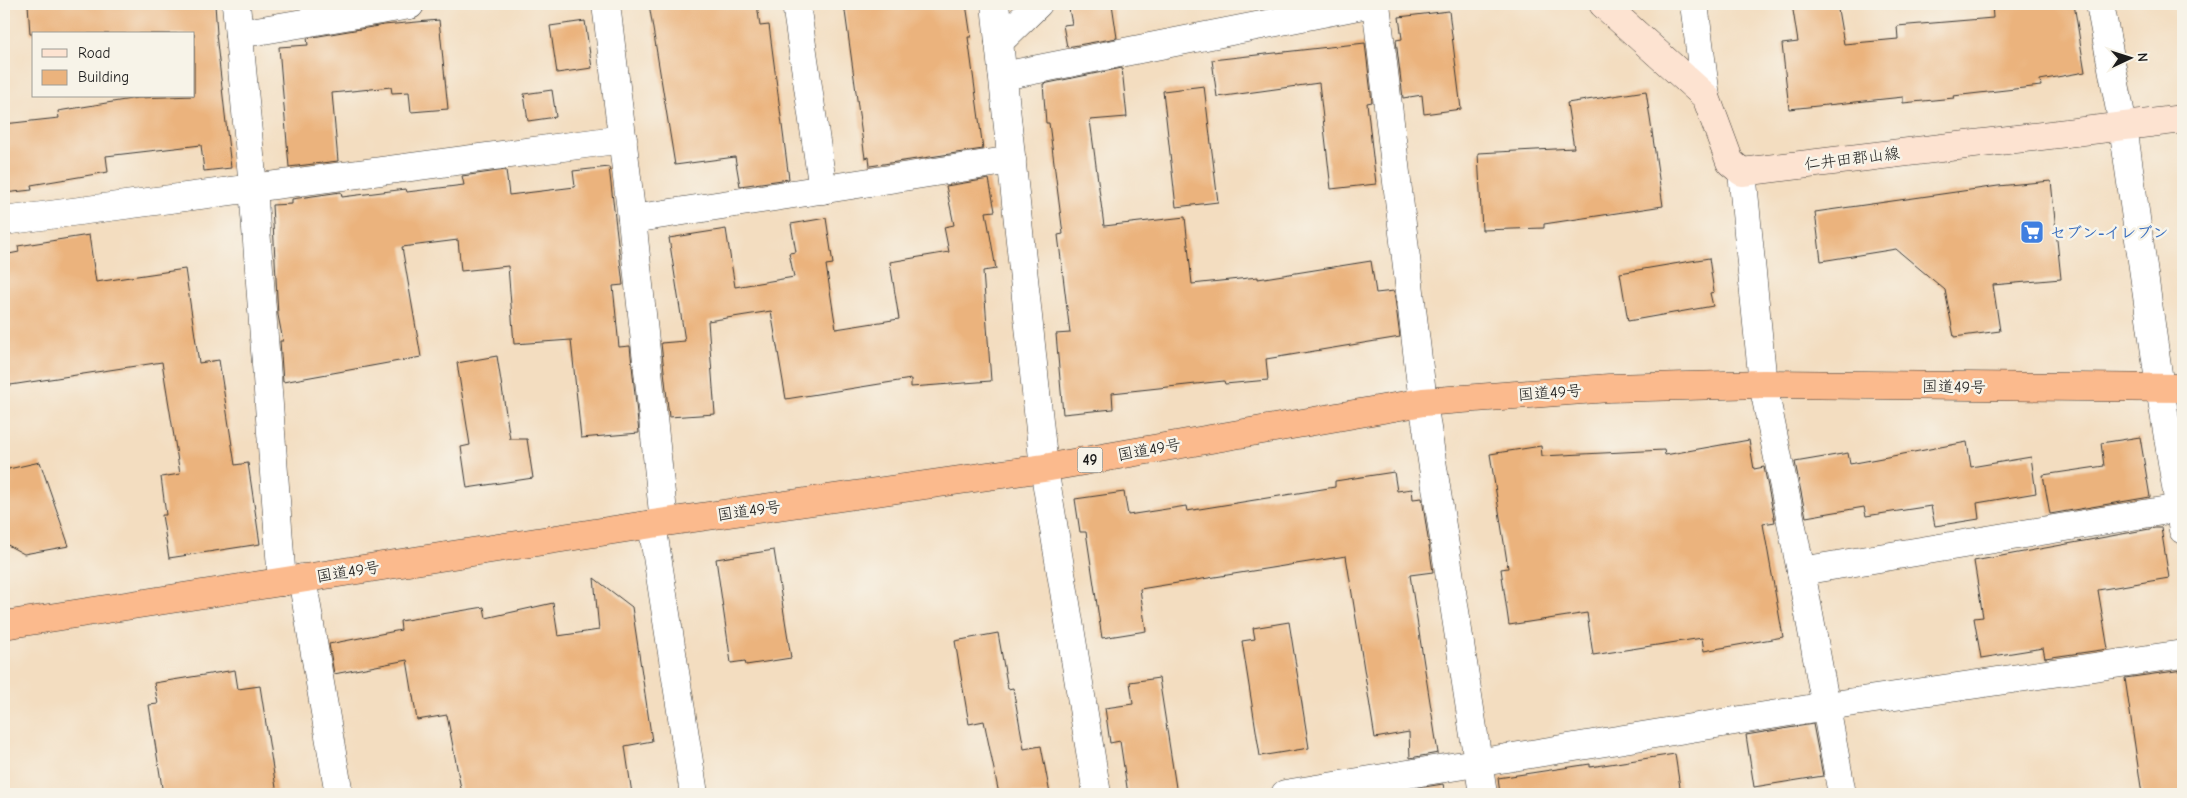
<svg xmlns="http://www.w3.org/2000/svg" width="2187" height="798" font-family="'Comic Neue','Klee One',sans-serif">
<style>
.building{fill:#ebb37d}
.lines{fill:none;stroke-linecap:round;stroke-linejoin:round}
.minor-casing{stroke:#3c3935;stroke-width:29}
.secondary-casing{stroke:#3c3935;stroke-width:29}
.trunk-casing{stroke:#3c3935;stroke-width:29}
.minor{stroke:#fff;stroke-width:28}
.secondary{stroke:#fde3d1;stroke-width:28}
.trunk{stroke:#fbba8d;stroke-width:28}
.labels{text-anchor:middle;stroke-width:5;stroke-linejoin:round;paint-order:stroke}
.shield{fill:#f7f3e8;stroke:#5e5c59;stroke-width:1}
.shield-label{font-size:15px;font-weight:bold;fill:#1c1c1c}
.street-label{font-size:16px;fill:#1c1c1c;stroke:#f7f3e8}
.shop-label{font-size:16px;font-weight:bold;fill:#366cbe;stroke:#f7f3e8;text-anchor:start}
</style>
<rect width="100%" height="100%" fill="#f7f3e8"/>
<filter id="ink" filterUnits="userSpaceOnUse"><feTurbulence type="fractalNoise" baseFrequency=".02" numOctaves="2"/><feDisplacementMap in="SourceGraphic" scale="10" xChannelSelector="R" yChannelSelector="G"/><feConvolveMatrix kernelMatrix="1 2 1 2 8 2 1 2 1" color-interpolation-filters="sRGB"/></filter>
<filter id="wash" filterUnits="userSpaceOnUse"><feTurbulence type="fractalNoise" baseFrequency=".0096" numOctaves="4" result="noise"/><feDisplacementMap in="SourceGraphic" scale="20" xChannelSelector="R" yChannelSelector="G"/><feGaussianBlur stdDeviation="1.12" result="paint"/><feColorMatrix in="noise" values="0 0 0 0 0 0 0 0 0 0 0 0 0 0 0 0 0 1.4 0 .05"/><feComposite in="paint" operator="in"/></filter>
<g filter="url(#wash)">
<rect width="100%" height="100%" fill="#f3ddc0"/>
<g id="blocks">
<g class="building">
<path d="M28,4h187l2,30h-1l15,134 -27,3 -3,-26 -95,11 2,16 -77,13 1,5 -28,3v-69l55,-6 -1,-7 79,-13 57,-2v-62h-164z"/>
<path d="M649,4h108l3,22 9,-1 20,154 -49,7 -5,-29 -60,8z"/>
<path d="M844,4h122l5,33h-3l15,112 -113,17 -1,-9 -4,1z"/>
<path d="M1068,4h44l5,34 -50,9 -4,-22 9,-1z"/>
<path d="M1792,4h45l7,40 54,-5 -1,-13 96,-8 -1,-14h82l11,68 -45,8 1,6 -88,10 1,2 -51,5v-6l-114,12 -7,-65 16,-2z"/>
<path d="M1449,11l12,98 -37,5 -2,-19 -19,3 -7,-58 6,-1 -3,-22z"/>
<path d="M439,20l9,89 -37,3 -2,-20 -17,1 -1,-6 -59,6 6,68 -49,6 -10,-120 29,-2 -1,-7 77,-13z"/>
<path d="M585,21l7,47 -35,5 -7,-47z"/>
<path d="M1365,43l7,59 -5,1 9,81 -45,5 -12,-106 -102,14 -5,-37z"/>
<path d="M1122,68l5,49 -37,3 14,106 81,-9 7,67 66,-7v2l113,-18 5,32 18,-2 6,46 -134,22 2,21 -43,4 -1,-3 -112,12 1,16 -50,5 -7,-80 14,-1 -12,-98 5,-1 -14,-111h-3l-3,-39z"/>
<path d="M1204,86l14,116 -42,5 -13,-116z"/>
<path d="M552,90l4,27 -28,4 -4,-27z"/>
<path d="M1646,91l17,115 -119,18v4l-62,2 -4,-77 96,-5 -7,-45z"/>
<path d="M609,167l14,118 -10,1 6,61 11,-1 9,87 -58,5 -10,-98 -57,4 -6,-78 -47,5 -3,-31 -56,7 19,110 -138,25 -3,-41h3l-5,-26 -6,-110 20,-1v-5l49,-7 1,5 64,-8 1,3 57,-7 -2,-9 44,-6 3,25 66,-8 -2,-16z"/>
<path d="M989,179l6,32 -9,1 10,57 -13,2 8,110 -80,6v-8l-125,20 -15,-88 -63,10 7,93 -46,3 -8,-74 24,-2 -16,-103 57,-9 9,58 59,-10 -5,-24 7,-1 -5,-28 35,-6 7,46 -7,1 10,64 63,-10 -9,-57 59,-10 -5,-25 10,-2 -8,-39z"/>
<path d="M2051,181l10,98 -68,6 7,46 -46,6 -9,-47 -49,-41 -75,12 -6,-49 183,-26z"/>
<path d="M89,235l7,47 89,-13 14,94 20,-3 16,105 13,-2 12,81 -91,14 -7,-43h4l-5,-38 19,-3 -18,-112 -158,24v-131l15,-3 -1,-6z"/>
<path d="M1709,258l5,34 -4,1 3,13 -85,15 -8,-48z"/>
<path d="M497,356l13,83h17l6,39 -66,10 -6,-41 9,-2 -13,-82z"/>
<path d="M2140,437l10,60 -100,17 -7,-39 61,-9 -3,-23z"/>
<path d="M1749,440l5,29 10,-2 11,55 -12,2 20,113 -79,14 -2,-13 -109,17 -6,-42 -78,12 -8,-56 7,-1 -18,-114 51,-8 1,10 122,-6 1,5z"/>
<path d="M1967,442l4,25 60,-10 5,36 -59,10 2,16 -44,7 -4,-20 -65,10 -2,-9 -58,10 -11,-55 53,-9 2,11z"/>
<path d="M40,462l29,84 -45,8 -20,-11v-73z"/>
<path d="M1394,472l3,19 15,-2 1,10 9,-1 11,74 -23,3 28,178 -28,5 -1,-26 -34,6 -29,-182 -206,33 6,42 -44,7 -16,-106h-6l-5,-33 49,-7 4,23 58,-9 1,5 148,-24v-6z"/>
<path d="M2155,528h6l8,50 -71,12 10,59 -63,9 -2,-10 -62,10 -7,-40 9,-1 -9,-56z"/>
<path d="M774,550l17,108 -45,7 -1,-4 -14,2 -15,-104z"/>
<path d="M594,578l38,29 20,134 -27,5 7,48h-170l-15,-79 -30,5 -10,-60 -73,14 -5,-30 72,-14 -1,-9 84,-14 2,11 67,-15 5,33 41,-6z"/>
<path d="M1289,622l20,126 -49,8 -18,-115 13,-2 -2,-11z"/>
<path d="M998,633l10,56 5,-1 11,61 17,-3 9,48h-51l-15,-73 -15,3 -14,-83z"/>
<path d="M235,670l3,19 22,-3 17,108h-114l-14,-89 9,-1 -4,-21z"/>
<path d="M2183,670v124h-41l-17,-116z"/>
<path d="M1159,678l18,116h-49l-8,-53 -10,2 -5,-35 28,-4 -3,-22z"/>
<path d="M1813,724l10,52 -69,11 -8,-52z"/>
<path d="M1675,754l6,40h-181l-2,-16 92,-14v3z"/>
<path d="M1443,784l2,10h-33v-5z"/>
</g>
</g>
</g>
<g filter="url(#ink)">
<use href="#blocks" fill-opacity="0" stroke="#3c3935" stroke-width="1"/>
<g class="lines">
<g class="minor-casing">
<g id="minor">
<path d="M236,4l17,183 29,395"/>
<path d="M606,4l26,215 32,303"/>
<path d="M796,4l27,186"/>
<path d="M995,4l49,464 53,326"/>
<path d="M1376,4l47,398 60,392"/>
<path d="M1694,4l12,93"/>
<path d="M2100,4l23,122 37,262 23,142"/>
<path d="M239,34l171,-29"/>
<path d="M999,42l39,-38"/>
<path d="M1003,76l365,-72"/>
<path d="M1742,172l21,212 38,187 41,223"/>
<path d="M632,219l380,-59"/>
<path d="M4,221l619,-82"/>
<path d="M652,524l42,270"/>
<path d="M1801,571l379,-63"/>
<path d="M302,578l37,216"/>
<path d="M1285,794l542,-88 356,-52"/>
</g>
</g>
<g class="secondary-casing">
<path id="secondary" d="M1603,4l103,93 24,65 12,10 441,-53"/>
</g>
<g class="trunk-casing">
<path id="trunk" d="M4,625l648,-101 392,-56 379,-66 186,-14 154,-4 420,4"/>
</g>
<use href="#minor" class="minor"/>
<use href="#secondary" class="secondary"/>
<use href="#trunk" class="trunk"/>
</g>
</g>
<defs>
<g id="supermarket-square" transform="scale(1.25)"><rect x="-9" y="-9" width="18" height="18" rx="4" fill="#3f7fe0" stroke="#f7f3e8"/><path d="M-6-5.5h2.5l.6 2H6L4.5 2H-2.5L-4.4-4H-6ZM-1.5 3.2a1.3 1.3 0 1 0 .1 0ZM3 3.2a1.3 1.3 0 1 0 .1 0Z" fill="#fff"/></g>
</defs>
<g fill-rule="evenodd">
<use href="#supermarket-square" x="2032" y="232"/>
</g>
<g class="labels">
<rect class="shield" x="1077.5" y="447.5" width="25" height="25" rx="4"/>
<g class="shield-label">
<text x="1090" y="465">49</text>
</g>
<g class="street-label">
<text transform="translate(1852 158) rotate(-7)" y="6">仁井田郡山線</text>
<text transform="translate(1954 386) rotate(1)" y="6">国道49号</text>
<text transform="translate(1550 392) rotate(-4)" y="6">国道49号</text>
<text transform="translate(1149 449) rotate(-10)" y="6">国道49号</text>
<text transform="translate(749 510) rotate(-8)" y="6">国道49号</text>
<text transform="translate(348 571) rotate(-9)" y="6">国道49号</text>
</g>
<g class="shop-label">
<text x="2050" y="238">セブン-イレブン</text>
</g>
</g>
<rect width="2187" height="798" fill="none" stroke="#f7f3e8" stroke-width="20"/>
<rect x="32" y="32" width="162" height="65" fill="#f7f3e8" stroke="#9f9d96"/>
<rect x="42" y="49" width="25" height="8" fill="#fde3d1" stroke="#9f9d96"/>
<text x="78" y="58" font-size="15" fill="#1c1c1c">Road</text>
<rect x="42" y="70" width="25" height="15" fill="#ebb37d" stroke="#9f9d96"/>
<text x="78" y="82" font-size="15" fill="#1c1c1c">Building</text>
<g transform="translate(2130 58) rotate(86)" stroke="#f7f3e8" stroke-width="4" paint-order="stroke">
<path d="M0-4L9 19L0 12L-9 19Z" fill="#1c1c1c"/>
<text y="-8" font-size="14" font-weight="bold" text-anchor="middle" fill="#1c1c1c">N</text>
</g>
</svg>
